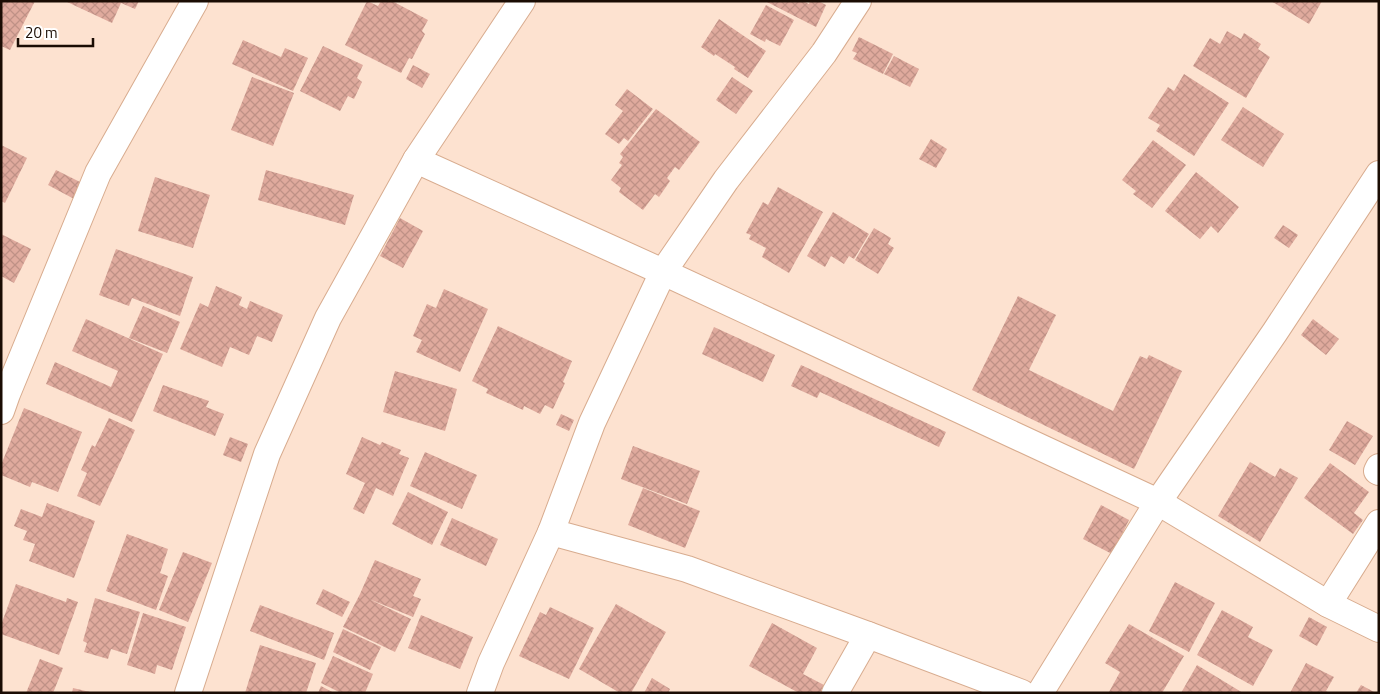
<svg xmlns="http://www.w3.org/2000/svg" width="1380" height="694" font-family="'Titillium Web',sans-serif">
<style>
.building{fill:url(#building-cross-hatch)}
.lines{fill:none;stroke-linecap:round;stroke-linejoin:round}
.street-casing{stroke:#d8ac8f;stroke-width:28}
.street{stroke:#fff;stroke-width:26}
</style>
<defs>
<pattern id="building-cross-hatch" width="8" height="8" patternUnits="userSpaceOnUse" patternTransform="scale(1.25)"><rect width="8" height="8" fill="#dfaa9d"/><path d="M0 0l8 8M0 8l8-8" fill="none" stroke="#bf9186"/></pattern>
</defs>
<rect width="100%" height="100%" fill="#fde2d0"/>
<g class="building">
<path d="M1,1h34l-25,49 -9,-4z"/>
<path d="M65,1h74l-4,8 -14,-6 -9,20z"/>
<path d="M367,1l11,5 3,-5h11l36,19 -6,11 3,3 -13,25 -3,-1 -8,15 -56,-28z"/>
<path d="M765,1h38l6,3 1,-3h8l8,4 -10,22z"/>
<path d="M1271,1h51l-13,23z"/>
<path d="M766,5l28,15 -14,26 -14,-7 -1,3 -15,-8z"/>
<path d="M719,19l47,32 -18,27 -14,-9 1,-2 -20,-13 -1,2 -13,-9z"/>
<path d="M1227,31l14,8 3,-6 17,11 -3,5 12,8 -24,41 -53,-32 17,-28 10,6z"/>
<path d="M859,37l34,17 -10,20 -30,-15 4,-6 -5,-2z"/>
<path d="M243,40l38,17 4,-9 23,10 -15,33 -61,-27z"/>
<path d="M323,46l40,19 -6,13 5,4 -8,17 -6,-3 -8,15 -40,-20z"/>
<path d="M894,56l25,13 -9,18 -26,-13z"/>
<path d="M413,65l17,9 -8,14 -16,-9z"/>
<path d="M1184,74l45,29 -35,53 -38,-25 4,-6 -12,-7 20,-31 6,4z"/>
<path d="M252,77l42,16 -21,53 -42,-16z"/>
<path d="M732,77l21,14 -17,23 -20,-14z"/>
<path d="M627,89l26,20 -25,32 -4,-3 -5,6 -14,-10 18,-23 -8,-6z"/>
<path d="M1243,107l41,27 -21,33 -42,-27z"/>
<path d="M656,109l44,33 -21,28 -4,-3 -8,11 3,3 -11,16 -4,-3 -12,16 -24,-18 2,-4 -10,-8 11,-15 -3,-2 4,-6 -3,-3z"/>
<path d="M931,139l16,10 -11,19 -17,-9z"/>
<path d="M1153,140l33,25 -34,43 -19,-14 3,-3 -14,-11z"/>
<path d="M1,145l26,13 -22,45 -4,-2z"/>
<path d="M56,170l28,14 -8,16 -28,-15z"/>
<path d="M266,170l88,25 -9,30 -87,-25z"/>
<path d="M1196,172l43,35 -21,26 -7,-7 -11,13 -35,-28z"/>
<path d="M155,177l55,18 -17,53 -55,-17z"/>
<path d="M778,187l45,25 -34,61 -27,-16 4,-9 -17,-9 2,-4 -5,-2 17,-31 5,3z"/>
<path d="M833,212l36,22 -15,25 -5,-3 -5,8 -13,-8 -6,11 -18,-11z"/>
<path d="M400,218l23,13 -20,37 -23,-12z"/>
<path d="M1283,225l15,10 -9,13 -15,-10z"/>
<path d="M874,228l17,10 -3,6 6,4 -16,26 -23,-14z"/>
<path d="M1,234l30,15 -17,34 -13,-7z"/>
<path d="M116,249l77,28 -13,39 -48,-18 -3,8 -30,-11z"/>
<path d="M216,286l26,11 -3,8 8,4 3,-8 33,14 -11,27 -15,-6 -8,19 -19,-8 -8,20 -42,-18 20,-46 8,4z"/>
<path d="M444,289l44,20 -28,63 -44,-20 6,-12 -9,-4 14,-32 9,4z"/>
<path d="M1018,296l38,19 -27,55 84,41 27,-55 7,3 2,-4 33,16 -48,98 -162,-79z"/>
<path d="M143,306l37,16 -13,31 -38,-15z"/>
<path d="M86,319l77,35 -31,68 -86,-38 9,-22 56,25 7,-16 -46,-20z"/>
<path d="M1313,319l26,20 -13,16 -25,-20z"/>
<path d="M498,326l74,35 -9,21 2,1 -12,26 -8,-4 -5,9 -16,-8 -1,4 -37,-17 2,-4 -16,-8z"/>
<path d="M714,327l61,28 -12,27 -61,-28z"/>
<path d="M801,365l145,67 -7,15 -119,-55 -3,6 -26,-12z"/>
<path d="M395,371l62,18 -12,42 -62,-19z"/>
<path d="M163,385l46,16 -3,6 18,7 -9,22 -62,-25z"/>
<path d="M24,408l58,24 -24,60 -26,-10 -2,5 -29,-12v-10z"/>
<path d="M561,414l13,6 -5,11 -13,-6z"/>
<path d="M109,418l26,12 -35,76 -23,-10 10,-23 -6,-3 11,-25 3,2z"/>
<path d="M1347,421l26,15 -18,29 -26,-15z"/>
<path d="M230,437l18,7 -7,18 -18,-7z"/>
<path d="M362,437l18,8 2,-3 19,8 -2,4 10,4 -16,38 -17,-8 -12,26 -11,-5 12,-26 -19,-9z"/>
<path d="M633,446l67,25 -13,33 -66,-25z"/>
<path d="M425,452l52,23 -15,34 -52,-23z"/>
<path d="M1250,462l25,15 5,-9 18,10 -38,64 -42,-26z"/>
<path d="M1330,463l39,29 -15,21 9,7 -10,14 -49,-36z"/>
<path d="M643,488l57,23 -15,37 -57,-23z"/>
<path d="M408,492l40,20 -16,33 -40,-21z"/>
<path d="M47,503l48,18 -21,57 -45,-17 6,-17 -12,-4 4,-9 -13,-5 7,-17 21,8z"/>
<path d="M1101,505l28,15 -17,34 -29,-15z"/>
<path d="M452,518l46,21 -12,27 -46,-21z"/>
<path d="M127,534l41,15 -8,24 8,3 -12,34 -50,-19z"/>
<path d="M183,552l29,11 -24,59 -29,-12z"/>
<path d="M375,560l46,19 -8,17 8,3 -8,18 -44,-18 42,20 -16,33 -52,-25 17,-33z"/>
<path d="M1175,582l40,21 -26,49 -40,-21z"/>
<path d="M16,584l50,18 1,-4 11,4 -19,53 -58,-21v-9z"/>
<path d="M323,589l27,13 -8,15 -26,-13z"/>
<path d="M95,598l45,14 -13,42 -16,-5 -3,10 -24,-7 3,-9 -4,-2z"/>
<path d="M616,604l50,28 -35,61h-11l-41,-24z"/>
<path d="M260,605l74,28 -10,27 -74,-29z"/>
<path d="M550,607l44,21 -25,51 -50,-23 21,-44 6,3z"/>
<path d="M1222,610l31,17 -5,10 25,13 -20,36 -56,-31z"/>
<path d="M143,613l43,14 -14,43 -15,-5 -2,9 -28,-9z"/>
<path d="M421,615l52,22 -13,32 -52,-21z"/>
<path d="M1309,617l18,10 -10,19 -18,-10z"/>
<path d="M772,623l45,25 -14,26 21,11 -4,8h-21l-50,-27z"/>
<path d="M1129,624l55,32 -22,37 -53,-1 11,-20 -15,-9z"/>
<path d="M343,629l38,18 -11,23 -37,-18z"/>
<path d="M260,645l56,18 -10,30h-61z"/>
<path d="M333,656l40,18 -8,19h-24l-20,-10z"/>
<path d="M40,659l23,9 -10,25h-27z"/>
<path d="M1306,663l28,14 -8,14 3,2h-39z"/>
<path d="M1197,665l46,28h-62z"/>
<path d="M652,678l18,11 -2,4h-24z"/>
<path d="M1361,685l15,8h-20z"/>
<path d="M321,686l13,7h-16z"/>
<path d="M73,688l17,4v1h-18z"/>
</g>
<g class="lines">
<g class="street-casing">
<g id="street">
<path d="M416,160l247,112 495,230 170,102 51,25"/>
<path d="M1,411l6,-17 91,-221 97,-172"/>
<path d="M1379,467l-2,4 2,1"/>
<path d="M551,532l136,37 181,66 154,58"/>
<path d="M1328,604l51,-81"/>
<path d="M188,693l79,-239 61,-136 88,-158 106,-159"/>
<path d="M480,693l11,-30 60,-131 41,-109 71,-151 63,-92 98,-127 34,-52"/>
<path d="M835,693l33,-58"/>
<path d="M1040,693l118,-191 117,-170 104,-158"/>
</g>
</g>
<use href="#street" class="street"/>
</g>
<rect width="1380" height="694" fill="none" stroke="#1a0c03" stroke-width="5"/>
<path d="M18 38v8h75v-8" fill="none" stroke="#1a0c03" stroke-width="2.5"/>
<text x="25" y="38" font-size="15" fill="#1a0c03" stroke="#ffffff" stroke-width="4" paint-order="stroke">20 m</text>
</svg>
